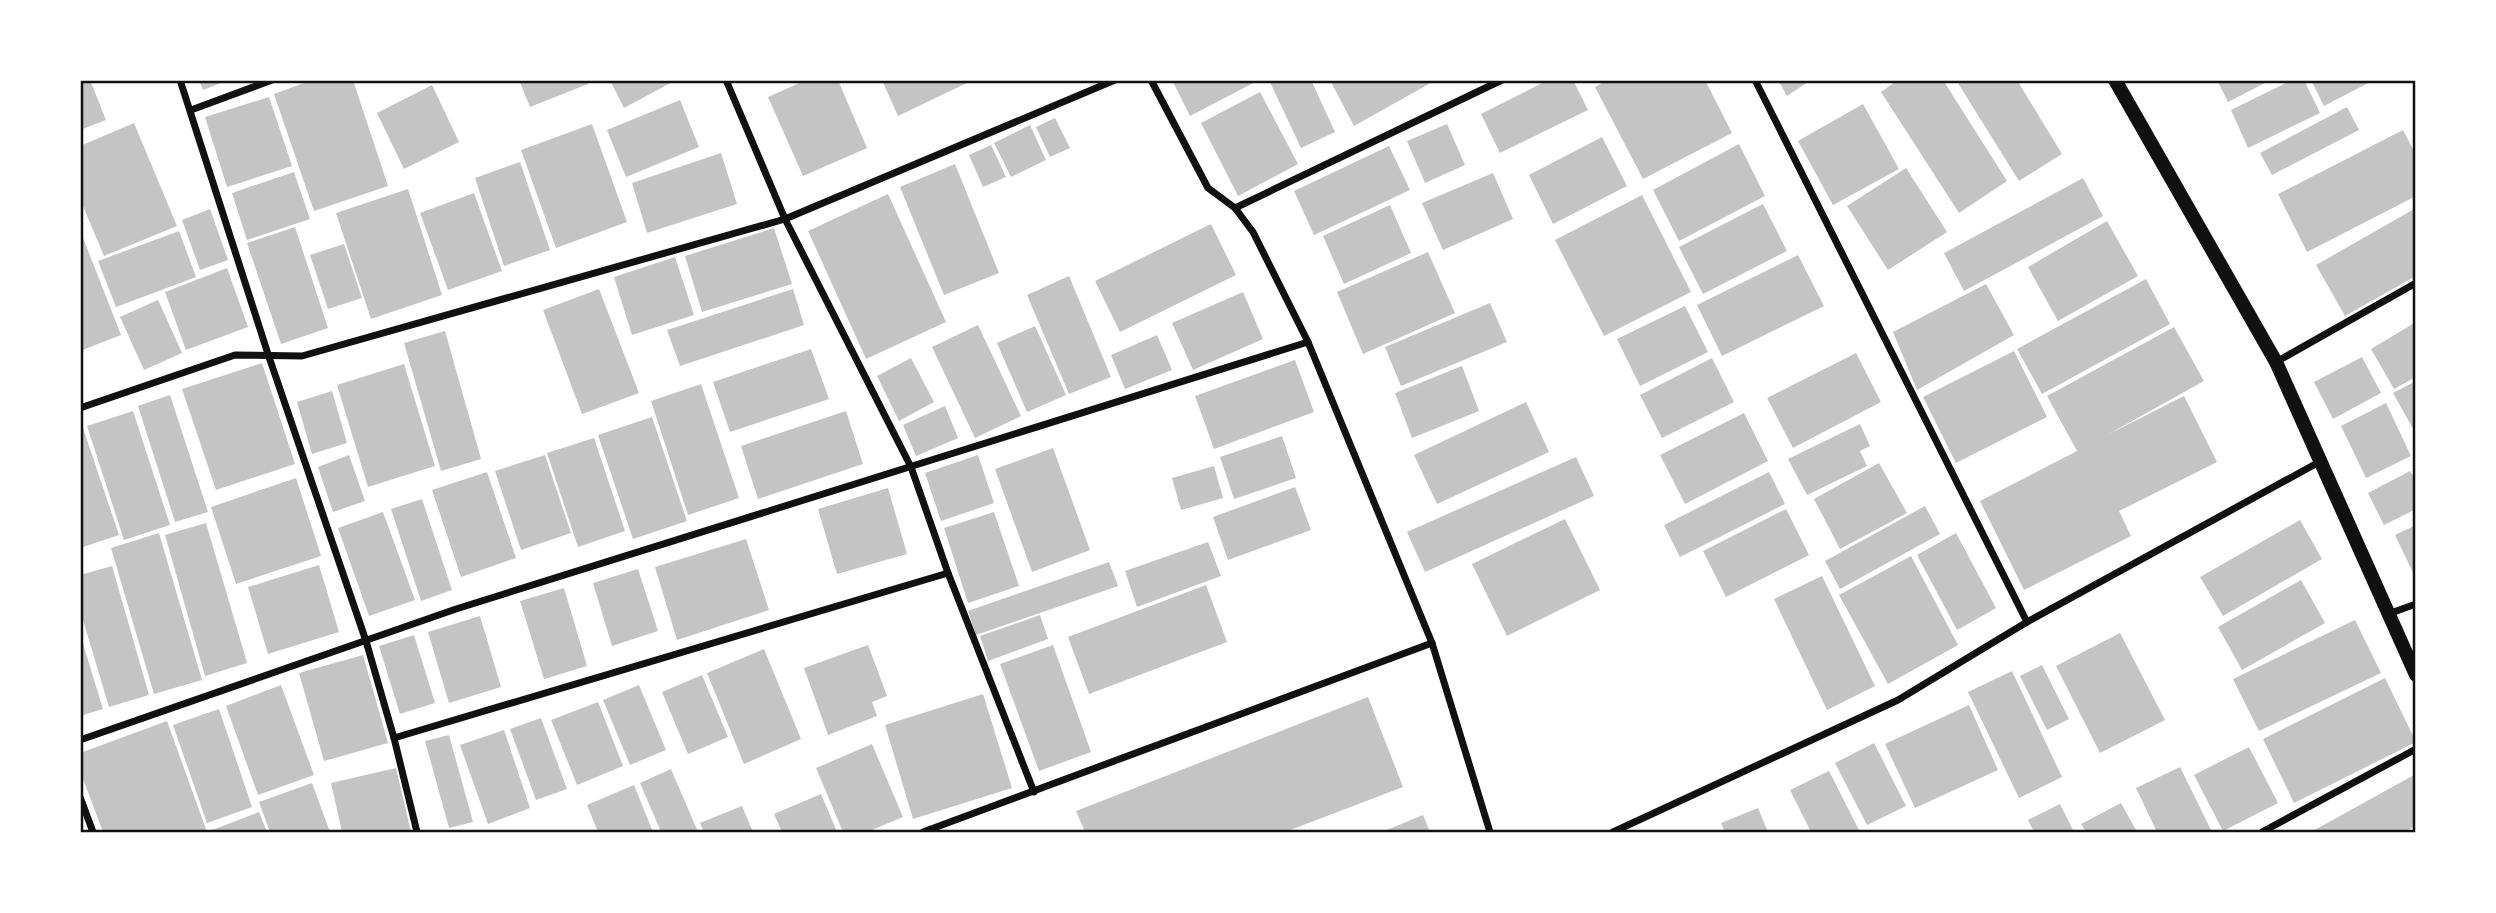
<svg xmlns="http://www.w3.org/2000/svg" width="2496" height="913" font-family="Inter,sans-serif">
<style>
.building{fill:#c4c4c4}
.lines{fill:none;stroke-linecap:round;stroke-linejoin:round}
.minor{stroke:#111;stroke-width:7}
.secondary{stroke:#111;stroke-width:14}
.neatline{fill:none;stroke:#111;stroke-width:2.5}
</style>
<rect width="100%" height="100%" fill="#fff"/>
<g class="building">
<path d="M80,80h10l16,40 -26,10z"/>
<path d="M199,80h26l1,1 -23,9z"/>
<path d="M312,80h41l35,106 -74,25 -40,-117z"/>
<path d="M519,80h68l1,4 -58,23z"/>
<path d="M610,80h66l-52,28z"/>
<path d="M806,80h32l29,68 -64,28 -35,-79z"/>
<path d="M882,80h91l-75,36z"/>
<path d="M1172,80h87l-69,36z"/>
<path d="M1269,80h42l24,52 -34,16z"/>
<path d="M1330,80h106l-82,46z"/>
<path d="M1548,80h25l15,30 -88,43 -19,-39z"/>
<path d="M1607,80h98l27,53 -89,46 -48,-92z"/>
<path d="M1778,80h33l-24,16z"/>
<path d="M1898,80h45l64,101 -48,32 -78,-121z"/>
<path d="M1956,80h61l45,74 -43,27z"/>
<path d="M2217,80h54l-43,22z"/>
<path d="M2292,80h12l16,33 -72,35 -17,-38z"/>
<path d="M2311,80h63l-50,26z"/>
<path d="M432,85l27,57 -55,27 -27,-56z"/>
<path d="M1260,92l38,72 -60,32 -37,-73z"/>
<path d="M269,97l23,69 -65,21 -22,-70z"/>
<path d="M680,100l19,47 -73,30 -19,-47z"/>
<path d="M1863,104l36,65 -66,36 -35,-64z"/>
<path d="M2347,107l12,23 -87,45 -12,-22z"/>
<path d="M1055,118l15,30 -20,9 -14,-30z"/>
<path d="M134,123l43,103 -73,30 -24,-57v-53z"/>
<path d="M592,124l35,98 -71,26 -35,-98z"/>
<path d="M1447,124l18,41 -40,18 -18,-42z"/>
<path d="M1030,125l16,35 -35,17 -17,-34z"/>
<path d="M2403,130l13,25v41l-109,56 -29,-58z"/>
<path d="M1602,137l25,49 -74,38 -24,-49z"/>
<path d="M1739,144l26,52 -86,45 -26,-51z"/>
<path d="M991,145l15,32 -23,10 -14,-32z"/>
<path d="M1389,146l21,44 -96,45 -20,-44z"/>
<path d="M721,153l16,51 -90,29 -15,-50z"/>
<path d="M520,162l30,88 -46,16 -29,-88z"/>
<path d="M955,164l44,109 -55,22 -44,-108z"/>
<path d="M1906,168l41,64 -59,38 -41,-64z"/>
<path d="M294,172l16,47 -63,21 -15,-47z"/>
<path d="M1493,173l20,46 -70,31 -21,-47z"/>
<path d="M2083,178l20,38 -139,75 -20,-38z"/>
<path d="M408,189l34,106 -71,24 -35,-106z"/>
<path d="M474,193l28,78 -54,19 -28,-77z"/>
<path d="M888,194l58,128 -80,37 -58,-128z"/>
<path d="M1642,195l49,97 -87,44 -49,-96z"/>
<path d="M1763,204l24,47 -84,43 -24,-47z"/>
<path d="M1390,205l21,48 -67,31 -21,-48z"/>
<path d="M2416,208v68l-71,40 -29,-51z"/>
<path d="M210,209l18,51 -28,10 -18,-50z"/>
<path d="M2107,221l31,55 -80,45 -30,-54z"/>
<path d="M1211,224l25,51 -116,57 -25,-51z"/>
<path d="M295,227l33,101 -47,16 -34,-101z"/>
<path d="M774,228l18,56 -90,28 -17,-56z"/>
<path d="M80,230l41,105 -41,16z"/>
<path d="M179,231l17,46 -80,30 -18,-46z"/>
<path d="M344,244l18,54 -34,11 -18,-54z"/>
<path d="M1428,252l27,61 -92,41 -26,-62z"/>
<path d="M1798,255l26,51 -102,50 -25,-51z"/>
<path d="M675,257l19,58 -62,20 -18,-58z"/>
<path d="M227,268l21,59 -62,23 -21,-58z"/>
<path d="M1069,276l42,101 -42,17 -42,-99z"/>
<path d="M2146,279l24,45 -128,70 -25,-45z"/>
<path d="M1986,284l28,51 -97,55 -24,-58z"/>
<path d="M599,289l40,104 -57,21 -39,-104z"/>
<path d="M793,289l11,36 -124,41 -13,-36z"/>
<path d="M1243,292l20,47 -70,31 -21,-47z"/>
<path d="M158,300l24,53 -38,17 -24,-53z"/>
<path d="M1490,303l17,39 -106,44 -16,-39z"/>
<path d="M1685,306l23,46 -68,34 -23,-47z"/>
<path d="M2416,322v55l-22,12 -23,-40z"/>
<path d="M978,325l43,91 -46,22 -43,-91z"/>
<path d="M1035,326l31,69 -39,17 -30,-69z"/>
<path d="M2174,327l30,54 -97,54 77,-39 33,66 -98,49 12,25 -107,54 -44,-89 97,-50 -30,-55z"/>
<path d="M445,331l36,128 -40,12 -37,-128z"/>
<path d="M1157,335l15,35 -47,19 -14,-34z"/>
<path d="M811,349l18,50 -99,33 -17,-50z"/>
<path d="M2014,351l33,66 -91,46 -33,-66z"/>
<path d="M1856,353l25,49 -88,46 -26,-50z"/>
<path d="M2362,357l19,36 -48,26 -19,-37z"/>
<path d="M911,358l23,44 -35,19 -22,-45z"/>
<path d="M1712,358l22,44 -72,36 -22,-43z"/>
<path d="M1295,360l19,52 -100,37 -19,-53z"/>
<path d="M262,363l33,101 -79,26 -34,-101z"/>
<path d="M404,364l31,102 -67,21 -31,-102z"/>
<path d="M1462,366l17,45 -67,27 -17,-45z"/>
<path d="M2416,381v53l-23,-41z"/>
<path d="M701,384l38,114 -51,17 -37,-114z"/>
<path d="M332,391l15,52 -35,11 -15,-52z"/>
<path d="M170,395l38,117 -33,10 -37,-116z"/>
<path d="M1526,402l23,50 -112,52 -23,-49z"/>
<path d="M2386,403l25,53 -45,22 -25,-52z"/>
<path d="M945,406l13,32 -42,18 -13,-31z"/>
<path d="M133,411l37,114 -46,15 -37,-114z"/>
<path d="M846,411l17,53 -105,35 -17,-53z"/>
<path d="M1744,413l24,48 -83,43 -25,-49z"/>
<path d="M652,417l35,104 -54,18 -35,-104z"/>
<path d="M1860,424l10,22 -10,5 7,15 -60,29 -19,-36z"/>
<path d="M83,428l36,107 -39,13v-119z"/>
<path d="M1282,436l14,42 -62,21 -14,-42z"/>
<path d="M594,438l31,93 -47,16 -31,-94z"/>
<path d="M1053,448l37,102 -58,22 -37,-103z"/>
<path d="M349,455l16,46 -32,11 -15,-45z"/>
<path d="M545,455l26,78 -50,17 -26,-79z"/>
<path d="M978,455l16,48 -53,18 -16,-48z"/>
<path d="M1576,457l18,39 -169,76 -18,-40z"/>
<path d="M1879,463l28,50 -67,36 -26,-50z"/>
<path d="M1214,466l9,32 -42,12 -9,-32z"/>
<path d="M2410,471l6,10v28l-32,16 -16,-32z"/>
<path d="M487,472l29,86 -55,19 -29,-87z"/>
<path d="M1769,472l16,32 -105,53 -16,-32z"/>
<path d="M296,478l25,78 -85,28 -25,-77z"/>
<path d="M1295,487l16,43 -83,30 -15,-43z"/>
<path d="M888,488l19,66 -70,20 -19,-65z"/>
<path d="M422,499l30,91 -31,11 -30,-92z"/>
<path d="M1925,506l15,28 -100,55 -15,-28z"/>
<path d="M1786,509l23,46 -83,42 -23,-46z"/>
<path d="M383,512l32,88 -46,16 -31,-88z"/>
<path d="M994,512l25,74 -51,17 -24,-75z"/>
<path d="M1565,519l35,71 -93,46 -35,-72z"/>
<path d="M2300,520l22,39 -99,57 -23,-39z"/>
<path d="M206,523l41,140 -42,13 -40,-141z"/>
<path d="M2416,525v54l-21,-44z"/>
<path d="M159,533l43,147 -48,14 -43,-146z"/>
<path d="M1956,533l40,75 -39,22 -40,-75z"/>
<path d="M746,539l23,71 -92,30 -22,-73z"/>
<path d="M1208,542l13,34 -84,31 -12,-36z"/>
<path d="M1911,556l47,89 -70,39 -49,-89z"/>
<path d="M1109,562l9,24 -142,49 -8,-24z"/>
<path d="M319,565l20,67 -71,22 -20,-67z"/>
<path d="M112,566l37,129 -40,12 -29,-97v-35z"/>
<path d="M638,569l20,62 -46,15 -19,-63z"/>
<path d="M1822,576l53,110 -48,24 -53,-111z"/>
<path d="M2301,580l24,43 -83,47 -24,-43z"/>
<path d="M1206,585l21,57 -138,52 -21,-57z"/>
<path d="M564,588l23,78 -43,13 -24,-78z"/>
<path d="M1040,615l8,24 -60,22 -8,-25z"/>
<path d="M480,616l21,71 -52,16 -21,-71z"/>
<path d="M2355,620l26,53 -122,58 -26,-52z"/>
<path d="M2120,633l45,87 -65,33 -44,-87z"/>
<path d="M80,634l23,75 -23,7z"/>
<path d="M414,635l21,68 -35,11 -21,-68z"/>
<path d="M868,645l19,51 -15,6 5,14 -49,19 -24,-67z"/>
<path d="M1053,645l38,107 -52,19 -39,-107z"/>
<path d="M764,649l37,90 -57,25 -37,-91z"/>
<path d="M363,655l25,88 -64,18 -25,-88z"/>
<path d="M2042,665l27,54 -22,11 -27,-54z"/>
<path d="M2012,671l50,106 -43,21 -51,-106z"/>
<path d="M702,675l26,62 -40,17 -26,-62z"/>
<path d="M2385,678l31,64 -122,61 -31,-64z"/>
<path d="M281,685l33,90 -56,20 -32,-89z"/>
<path d="M639,685l27,65 -36,15 -27,-65z"/>
<path d="M983,694l29,94 -99,31 -28,-94z"/>
<path d="M1368,697l35,90 -118,45h-200l-9,-21z"/>
<path d="M598,702l25,64 -46,19 -26,-65z"/>
<path d="M1969,705l29,65 -83,38 -30,-64z"/>
<path d="M219,709l33,98 -45,16 -34,-98z"/>
<path d="M541,718l26,71 -31,11 -26,-71z"/>
<path d="M167,721l40,111 52,-20 8,20h-164l-23,-61v-18z"/>
<path d="M504,730l26,78 -42,16 -28,-79z"/>
<path d="M449,735l24,87 -24,6 -24,-87z"/>
<path d="M1874,743l32,63 -39,19 -32,-62z"/>
<path d="M872,744l31,73 -36,15h-24l-27,-64z"/>
<path d="M2249,747l29,56 -55,28 -29,-56z"/>
<path d="M2180,767l32,65h-55l-21,-44z"/>
<path d="M396,768l15,64h-69l-11,-49z"/>
<path d="M671,769l27,63h-37l-21,-49z"/>
<path d="M1829,771l31,61h-49l-21,-42z"/>
<path d="M2414,775l2,51 -12,6h-93z"/>
<path d="M312,783l18,49h-60l-11,-30z"/>
<path d="M634,785l19,47h-55l-11,-27z"/>
<path d="M821,794l16,38h-55l-8,-18z"/>
<path d="M2121,803l16,29h-51l-5,-8z"/>
<path d="M2060,804l14,28h-40l-6,-12z"/>
<path d="M742,806l11,26h-49l-4,-9z"/>
<path d="M1758,808l10,24h-43l-4,-9z"/>
<path d="M1423,815l7,17h-48z"/>
</g>
<g class="lines">
<g class="minor">
<path d="M180,80l88,274 98,287 28,97 23,94"/>
<path d="M726,80l59,139 126,248 37,106 86,219"/>
<path d="M1151,80l57,108 27,20 18,24 55,110 124,301 58,189"/>
<path d="M1755,80l272,542"/>
<path d="M191,110l81,-30"/>
<path d="M1235,208l267,-128"/>
<path d="M2276,362l140,-79"/>
<path d="M80,408l155,-53 67,1 483,-137 330,-139"/>
<path d="M2388,614l28,-10"/>
<path d="M394,738l554,-165"/>
<path d="M80,740l376,-131 852,-267"/>
<path d="M80,797l13,35"/>
<path d="M923,832l509,-189"/>
<path d="M1613,832l285,-132 129,-78 294,-161"/>
<path d="M2262,832l154,-83"/>
</g>
<path class="secondary" d="M2115,80l161,282 140,313"/>
</g>
<rect width="2496" height="913" fill="none" stroke="#ffffff" stroke-width="164"/>
<rect x="82" y="82" width="2332" height="749" class="neatline"/>
</svg>
